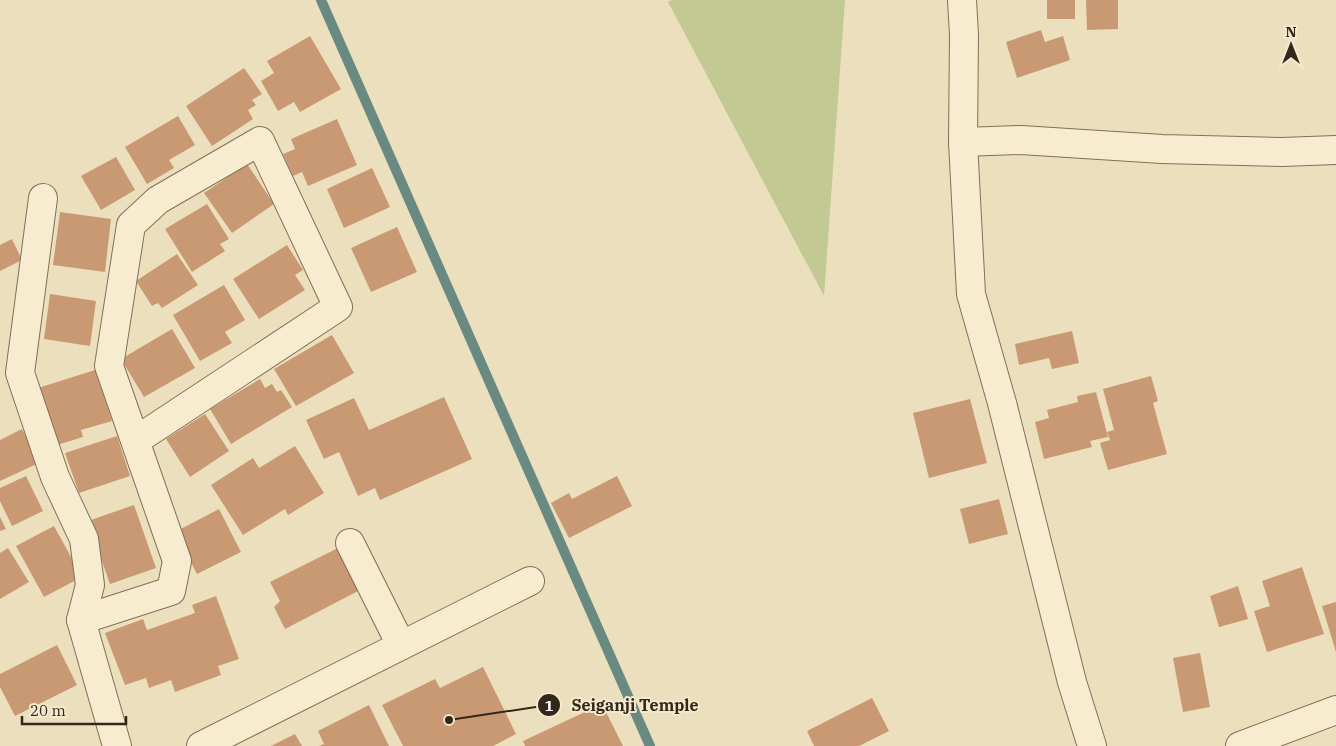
<svg xmlns="http://www.w3.org/2000/svg" width="1336" height="746" font-family="'IBM Plex Serif',serif">
<style>
.green{fill:#c2c992}
.lines{fill:none;stroke-linecap:round;stroke-linejoin:round}
.stream{stroke:#698a82;stroke-width:10}
.building{fill:#c99974}
.minor-casing{stroke:#836f57;stroke-width:30}
.minor{stroke:#f7ecd0;stroke-width:28}
.leader{fill:none;stroke:#33271b;stroke-width:2}
.callout-dot{fill:#33271b;stroke:#f4e9cc;stroke-width:2}
.mark-label{font-size:15px;text-anchor:middle;font-weight:bold;fill:#fff}
.callout-label{font-size:16px;text-anchor:middle;font-weight:bold;fill:#33271b;stroke:#f4e9cc;stroke-width:4;stroke-linejoin:round;paint-order:stroke}
</style>
<rect width="100%" height="100%" fill="#ecdfbd"/>
<path class="green" d="M672,0h173l-21,296 -156,-294z"/>
<g class="lines">
<path class="stream" d="M321,0l329,746"/>
</g>
<g class="building">
<rect x="1047" y="0" width="28" height="19"/>
<path d="M1086,0h32v29l-31,1z"/>
<path d="M1041,30l4,12 18,-6 7,24 -53,18 -11,-36z"/>
<path d="M310,36l31,53 -41,23 -6,-10 -16,9 -17,-30 13,-8 -7,-12z"/>
<path d="M244,68l18,26 -10,6 4,5 -8,5 5,9 -41,27 -26,-40z"/>
<path d="M178,116l17,29 -26,15 5,8 -27,16 -22,-37z"/>
<path d="M337,119l20,46 -49,21 -6,-14 -9,4 -10,-22 12,-5 -4,-10z"/>
<path d="M116,157l19,33 -34,20 -20,-34z"/>
<path d="M247,164l27,40 -42,29 -28,-40z"/>
<path d="M372,168l18,39 -46,21 -17,-39z"/>
<path d="M207,204l22,35 -9,5 5,7 -33,21 -27,-43z"/>
<path d="M60,212l51,7 -6,53 -52,-7z"/>
<path d="M397,227l20,45 -46,20 -20,-44z"/>
<path d="M12,239l10,21 -22,11v-26z"/>
<path d="M287,245l16,25 -8,5 10,15 -46,29 -26,-40z"/>
<path d="M177,254l21,31 -36,23 -4,-5 -6,3 -16,-25z"/>
<path d="M224,285l21,35 -20,12 7,11 -32,18 -27,-46z"/>
<path d="M50,294l46,7 -6,45 -46,-7z"/>
<path d="M172,329l23,39 -51,29 -23,-38z"/>
<path d="M1072,331l7,32 -27,6 -3,-11 -30,7 -4,-21z"/>
<path d="M332,335l22,38 -58,33 -22,-37z"/>
<path d="M95,370l17,51 -31,9 2,7 -26,8 -19,-57z"/>
<path d="M1151,376l7,25 -5,2 14,51 -59,16 -8,-27 10,-3 -3,-8 7,-2 -11,-41z"/>
<path d="M260,379l5,9 7,-4 5,8 4,-2 11,17 -61,37 -21,-35z"/>
<path d="M1096,392l12,45 -18,4 2,6 -48,12 -9,-37 14,-4 -2,-8 31,-8 -1,-6z"/>
<path d="M444,397l28,62 -92,41 -5,-12 -17,8 -19,-44 -15,7 -18,-39 48,-22 15,32z"/>
<path d="M970,399l17,64 -58,15 -16,-65z"/>
<path d="M205,414l24,37 -39,26 -24,-38z"/>
<path d="M22,429l17,34 -39,18v-41z"/>
<path d="M117,436l13,40 -51,17 -14,-40z"/>
<path d="M295,446l29,47 -36,22 -3,-6 -42,26 -32,-50 42,-27 6,10z"/>
<path d="M26,476l17,35 -31,15 -12,-25v-13z"/>
<path d="M617,476l15,30 -63,32 -18,-35 18,-10 3,6z"/>
<path d="M999,499l9,35 -39,10 -9,-35z"/>
<path d="M134,505l22,63 -46,16 -22,-63z"/>
<path d="M219,509l22,43 -44,22 -22,-42z"/>
<path d="M0,517l6,12 -6,2z"/>
<path d="M54,526l28,51 -38,20 -28,-51z"/>
<path d="M8,548l21,34 -29,17v-46z"/>
<path d="M338,548l22,42 -75,39 -11,-22 6,-6 -10,-19z"/>
<path d="M1302,567l22,67 -57,18 -13,-41 16,-5 -8,-25z"/>
<path d="M1238,586l10,33 -29,8 -9,-31z"/>
<path d="M216,596l23,63 -21,7 3,9 -46,17 -4,-12 -22,8 -3,-10 -21,7 -20,-52 38,-14 4,11 48,-17 -3,-8z"/>
<path d="M1336,602v50l-14,-46z"/>
<path d="M57,645l20,40 -62,31 -15,-29v-13z"/>
<path d="M1200,653l10,54 -27,5 -10,-54z"/>
<path d="M483,667l33,67 -23,12h-90l-21,-41 53,-26 5,9z"/>
<path d="M872,698l17,33 -30,15h-45l-7,-15z"/>
<path d="M602,704l21,42h-98l-2,-5z"/>
<path d="M369,705l20,41h-70l5,-2 -6,-13z"/>
<path d="M295,734l7,12h-31z"/>
</g>
<g class="lines">
<g class="minor-casing">
<g id="minor">
<path d="M962,0l2,35 -1,107 8,152 31,109 70,279 20,64"/>
<path d="M963,142l58,-2 141,9 120,3 54,-2"/>
<path d="M43,198l-23,175 35,104 29,62 6,46 -9,35"/>
<path d="M350,543l51,102"/>
<path d="M117,746l-36,-126 90,-29 6,-30 -68,-195 22,-141 27,-25 102,-59 78,166 -203,134"/>
<path d="M201,746l329,-165"/>
<path d="M1240,746l96,-36"/>
</g>
</g>
<use href="#minor" class="minor"/>
</g>
<path class="leader" d="M449 720L549 705"/>
<g class="callout-dot">
<circle cx="449" cy="720" r="5"/>
<circle cx="549" cy="705" r="12"/>
</g>
<g class="mark-label">
<text x="549" y="711">1</text>
</g>
<g class="callout-label">
<text x="635" y="711">Seiganji Temple</text>
</g>
<g transform="translate(1291 45)" stroke="#f4e9cc" stroke-width="4" paint-order="stroke">
<path d="M0-4L9 19L0 12L-9 19Z" fill="#33271b"/>
<text y="-8" font-size="14" font-weight="bold" text-anchor="middle" fill="#33271b">N</text>
</g>
<path d="M22 716v8h104v-8" fill="none" stroke="#33271b" stroke-width="2.5"/>
<text x="30" y="716" font-size="15" fill="#33271b" stroke="#f4e9cc" stroke-width="4" paint-order="stroke">20 m</text>
</svg>
